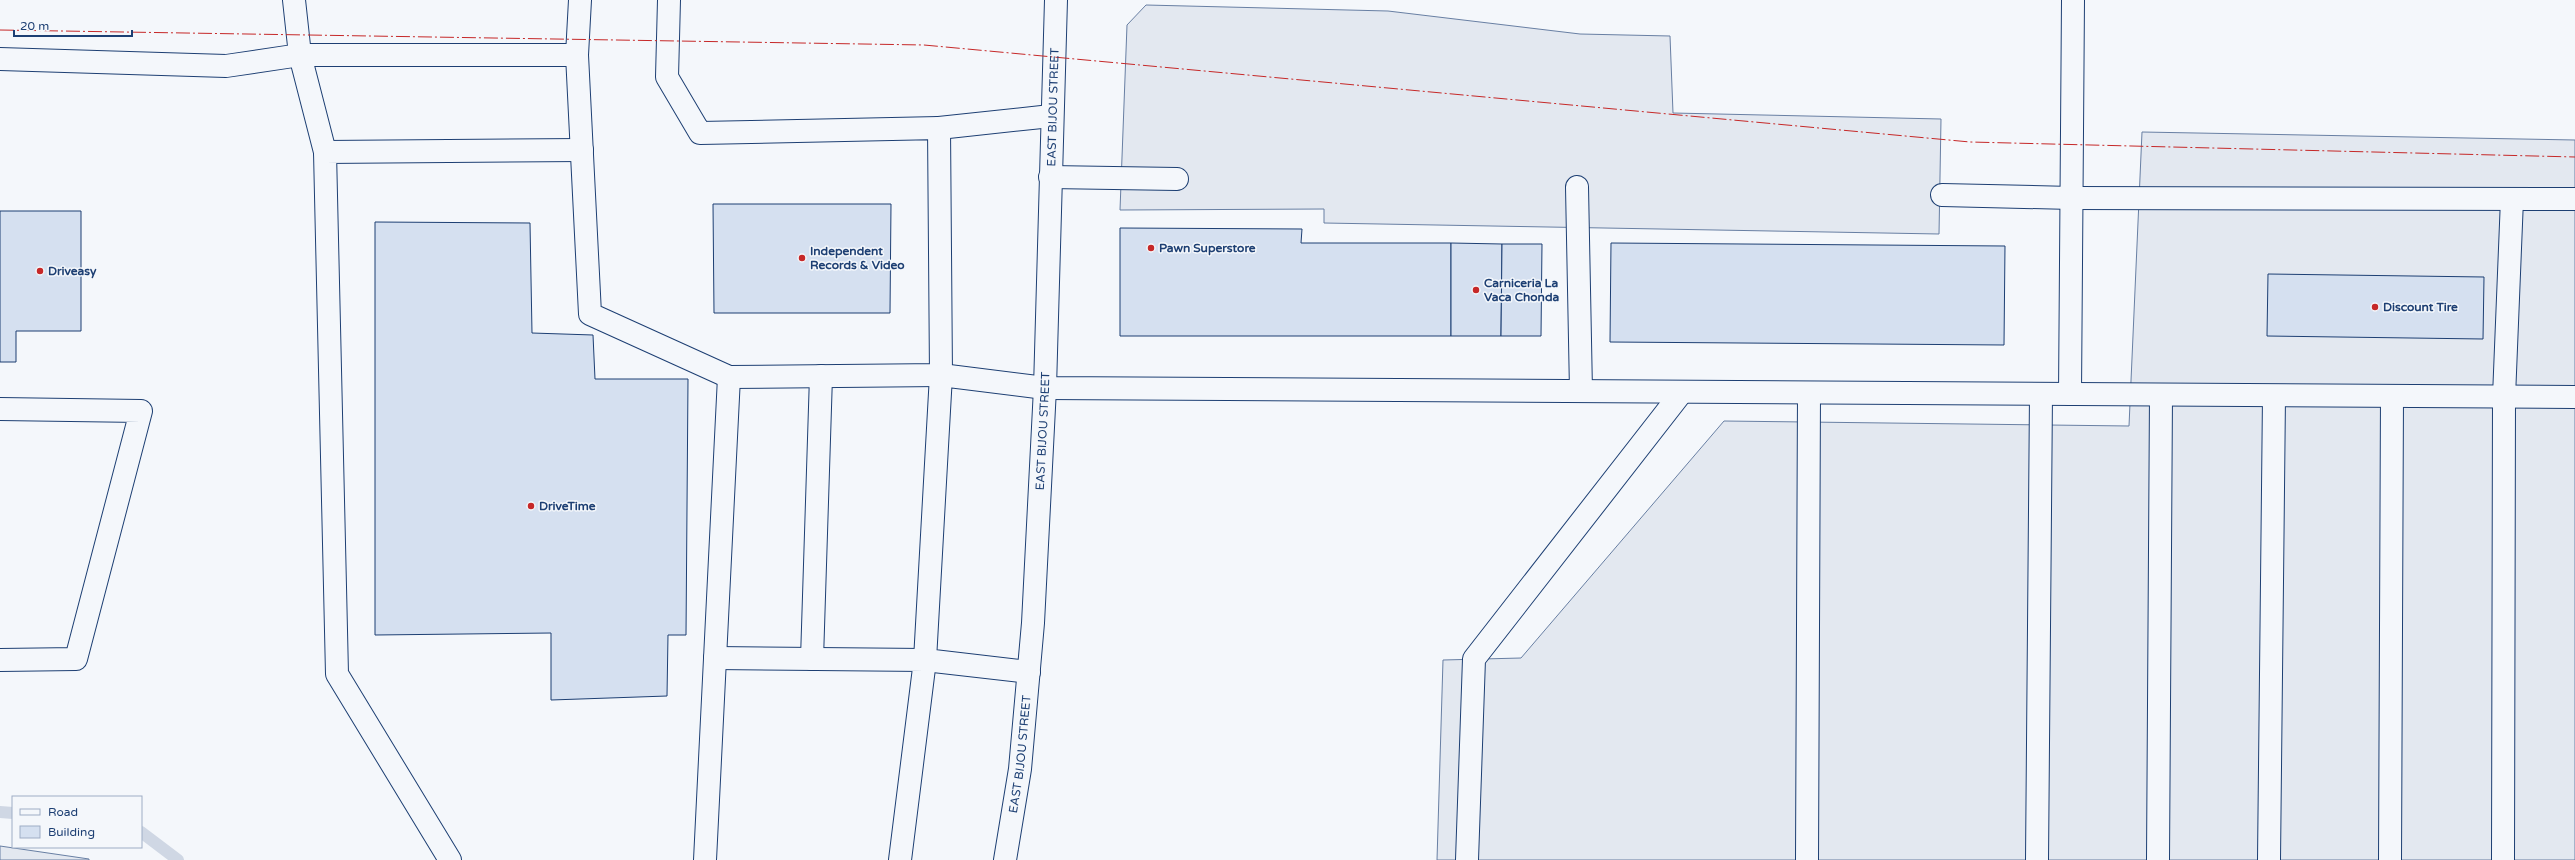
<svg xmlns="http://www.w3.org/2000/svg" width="2575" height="860" font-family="'Varela Round',sans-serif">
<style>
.parking{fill:#e3e8f0;stroke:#687fa3}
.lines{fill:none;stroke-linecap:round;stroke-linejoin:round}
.stream{stroke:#cfd7e4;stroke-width:12}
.building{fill:#d5e0f0;stroke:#1d3f73}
.minor-casing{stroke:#1d3f73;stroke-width:24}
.minor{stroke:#f4f7fb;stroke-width:22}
.power{stroke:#c62828;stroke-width:1;stroke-dasharray:14 3 2 3;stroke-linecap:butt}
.poi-dot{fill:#c62828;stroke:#f4f7fb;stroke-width:1.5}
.labels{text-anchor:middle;stroke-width:3;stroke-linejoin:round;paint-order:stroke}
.street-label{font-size:12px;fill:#1d3f73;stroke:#f4f7fb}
.poi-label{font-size:12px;font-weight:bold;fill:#1d3f73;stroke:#f4f7fb;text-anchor:start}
</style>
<rect width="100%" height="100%" fill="#f4f7fb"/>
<g class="parking">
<path d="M1146,5l242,6 192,23 90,2 3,77 268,6 -2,115 -615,-11v-14l-204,1 7,-185z"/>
<path d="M2142,132l433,8v720h-1138l6,-200 78,-2 203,-237 405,5z"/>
<path d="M0,846l89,13v1h-89z"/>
</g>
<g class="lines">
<g class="stream">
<path d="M0,812l13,1"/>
<path d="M141,832l37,28"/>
</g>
</g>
<g class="building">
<path d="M713,204h178l-1,109h-176z"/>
<path d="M0,211h81v120h-65v31h-16z"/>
<path d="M375,222l155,1 2,110 61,2 2,44h93l-2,256h-18l-1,61 -116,4v-67l-176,2z"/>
<path d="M1120,228l182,1 -1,14h150v93h-331z"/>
<path d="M1451,243l51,1 -1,92h-50z"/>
<path d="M1611,243l394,3 -1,99 -394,-3z"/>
<path d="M1502,244h40l-1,92h-40z"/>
<path d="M2268,274l216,3 -1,62 -216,-3z"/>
</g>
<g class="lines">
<g class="minor-casing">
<g id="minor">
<path d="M577,55l13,259 139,63 212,-2 -2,-247 -239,5 -33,-56 2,-77"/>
<path d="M0,59l226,7 74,-11 -6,-55"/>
<path d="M939,128l112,-12"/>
<path d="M325,152l-25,-97h277l3,-55"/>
<path d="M1050,177l127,2"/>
<path d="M1577,187l4,204"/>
<path d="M1942,195l130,3 503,1"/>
<path d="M2070,394l3,-394"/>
<path d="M0,409l141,2 -65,248 -76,1"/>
<path d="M715,658l210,2 -25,200"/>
<path d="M812,659l9,-283"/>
<path d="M1029,672l-104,-12 16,-285 104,13 1530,9"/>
<path d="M450,860l-113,-186 -12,-522 257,-2"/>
<path d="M705,860l24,-483"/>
<path id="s1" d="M1005,860l15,-91 13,-146 12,-235 11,-388"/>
<path d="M1467,860l7,-201 208,-267"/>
<path d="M1807,860l2,-467"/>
<path d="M2037,860l4,-466"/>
<path d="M2158,860l3,-465"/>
<path d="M2269,860l5,-464"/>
<path d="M2390,860l2,-464"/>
<path d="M2503,860l1,-463 8,-198"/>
</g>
</g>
<use href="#minor" class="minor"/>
<path class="power" d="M0,30l924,15 1046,97 605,15"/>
</g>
<g class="poi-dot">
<circle cx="1151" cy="248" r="4"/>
<circle cx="802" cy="258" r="4"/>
<circle cx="40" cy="271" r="4"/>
<circle cx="1476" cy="290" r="4"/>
<circle cx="2375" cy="307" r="4"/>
<circle cx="531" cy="506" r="4"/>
</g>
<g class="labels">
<g class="street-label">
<text dy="4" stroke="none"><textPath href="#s1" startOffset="755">EAST BIJOU STREET</textPath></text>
<text dy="4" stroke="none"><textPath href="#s1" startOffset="431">EAST BIJOU STREET</textPath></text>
<text dy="4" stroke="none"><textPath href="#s1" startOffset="107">EAST BIJOU STREET</textPath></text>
</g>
<g class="poi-label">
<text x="1159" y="252">Pawn Superstore</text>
<text x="810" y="255">Independent<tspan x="810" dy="14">Records &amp; Video</tspan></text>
<text x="48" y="275">Driveasy</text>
<text x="1484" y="287">Carniceria La<tspan x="1484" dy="14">Vaca Chonda</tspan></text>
<text x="2383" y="311">Discount Tire</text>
<text x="539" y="510">DriveTime</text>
</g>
</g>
<rect x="12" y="796" width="130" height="52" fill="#f4f7fb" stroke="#9eadc5"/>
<rect x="20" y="809" width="20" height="6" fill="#f4f7fb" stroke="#9eadc5"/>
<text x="48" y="816" font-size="12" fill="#1d3f73">Road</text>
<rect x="20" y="826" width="20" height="12" fill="#d5e0f0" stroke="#9eadc5"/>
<text x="48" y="836" font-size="12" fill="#1d3f73">Building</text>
<path d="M14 30v6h118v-6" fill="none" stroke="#1d3f73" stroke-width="2"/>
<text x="20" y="30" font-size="12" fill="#1d3f73" stroke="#f4f7fb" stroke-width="3" paint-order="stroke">20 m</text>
</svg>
